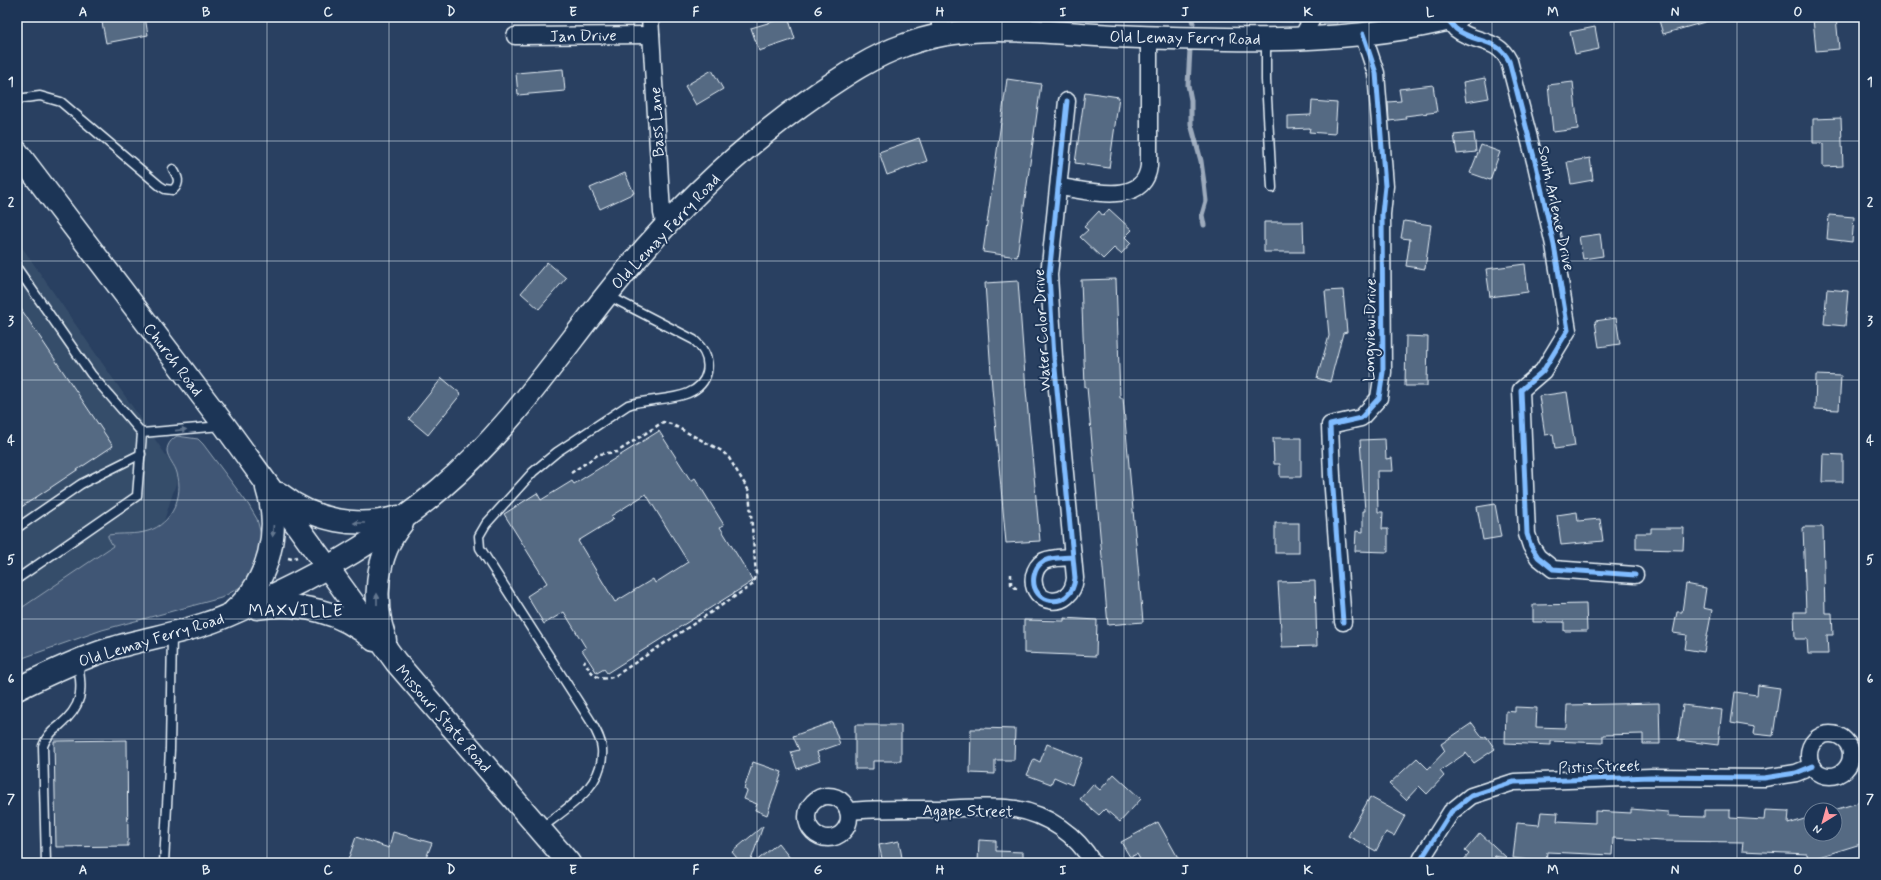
<svg xmlns="http://www.w3.org/2000/svg" width="1881" height="880" font-family="Mynerve,sans-serif">
<style>
.built{fill:#364d6b}
.green{fill:#415774;stroke:#94a4b6}
.lines{fill:none;stroke-linecap:round;stroke-linejoin:round}
.stream{stroke:#9dabbd;stroke-width:5}
.building{fill:#556a83;stroke:#e8f1f8;fill-rule:evenodd}
.lane-casing{stroke:#e8f1f8;stroke-width:11}
.street-casing{stroke:#e8f1f8;stroke-width:19}
.secondary-casing{stroke:#e8f1f8;stroke-width:25}
.path{stroke:#e8f1f8;stroke-width:2.5;stroke-dasharray:4 3;stroke-linecap:butt}
.lane{stroke:#1d3557;stroke-width:8}
.street{stroke:#1d3557;stroke-width:16}
.secondary{stroke:#1d3557;stroke-width:22}
.cycleway-casing{stroke:#1d3557;stroke-width:8}
.cycleway{stroke:#80bcff;stroke-width:5}
.oneway{fill:#64778f}
.grid{fill:none;stroke:#e8f1f8;stroke-width:1;stroke-opacity:0.55}
.labels{text-anchor:middle;stroke-width:4;stroke-linejoin:round;paint-order:stroke}
.street-label{font-size:16px;fill:#e8f1f8;stroke:#1d3557}
.neighbourhood-label{font-size:17px;letter-spacing:1px;fill:#e8f1f8;stroke:#1d3557}
.neatline{fill:none;stroke:#e8f1f8;stroke-width:1.5}
.grid-label{font-size:13px;text-anchor:middle;font-weight:bold;fill:#e8f1f8}
</style>
<rect width="100%" height="100%" fill="#294061"/>
<filter id="ink" filterUnits="userSpaceOnUse"><feTurbulence type="fractalNoise" baseFrequency=".025" numOctaves="2"/><feDisplacementMap in="SourceGraphic" scale="8" xChannelSelector="R" yChannelSelector="G"/><feConvolveMatrix kernelMatrix="1 2 1 2 8 2 1 2 1" color-interpolation-filters="sRGB"/></filter>
<g filter="url(#ink)">
<path class="built" d="M17,240l162,234 -16,50 -146,100z"/>
<g class="green">
<path d="M1173,17h163l1,7z"/>
<path d="M177,436l21,3 5,5 45,60 9,15 5,20v10l-18,36 -23,13 -119,32 -85,30v-49l96,-65 -5,-9v-2c14,-2 28,0 40,-4 24,-7 36,-35 29,-58 -2,-8 -9,-14 -10,-22 0,-7 5,-12 10,-15z"/>
</g>
<g class="lines">
<g class="stream">
<path d="M1191,17l2,6"/>
<path d="M1190,49l-2,36 3,15v24l10,37 3,22 2,18 -4,14 2,10"/>
</g>
</g>
<g class="building">
<path d="M101,17h44l3,18 -42,8z"/>
<path d="M788,17l7,22 -36,12 -8,-23z"/>
<path d="M1658,17h50v4l-45,13z"/>
<path d="M1836,17l3,32 -23,2 -3,-32z"/>
<path d="M1595,27l4,22 -24,5 -5,-22z"/>
<path d="M563,69l2,22 -47,4 -2,-22z"/>
<path d="M712,70l11,19 -27,16 -11,-19z"/>
<path d="M1485,78l4,20 -23,4 -3,-20z"/>
<path d="M1007,79l34,5 -24,173 -34,-5z"/>
<path d="M1573,82l5,47 -25,3 -5,-47z"/>
<path d="M1433,85l4,27 -32,4 1,3 -17,2 -1,-19 13,-1 -2,-12z"/>
<path d="M1085,92l34,5 -10,71 -34,-5z"/>
<path d="M1312,101l25,2 -2,31 -26,-2 1,-4 -22,1v-13l23,-1z"/>
<path d="M1841,118l2,48 -20,1v-24h-10v-24z"/>
<path d="M1474,133l2,19 -19,2 -3,-19z"/>
<path d="M919,138l8,23 -40,14 -8,-23z"/>
<path d="M1481,145l19,7 -10,28 -20,-7z"/>
<path d="M1590,158l3,22 -22,4 -4,-22z"/>
<path d="M625,173l9,20 -34,16 -10,-21z"/>
<path d="M1109,209l23,21 -7,7 6,6 -10,11 -7,-6 -11,11 -23,-22 8,-7 -4,-3 15,-16 4,5z"/>
<path d="M1829,215l25,2 -2,25 -25,-3z"/>
<path d="M1404,221l27,4 -6,44 -19,-3 4,-27 -9,-1z"/>
<path d="M1264,222h39l1,30h-40z"/>
<path d="M1600,234l3,22 -20,3 -4,-22z"/>
<path d="M547,262l19,16 -27,31 -18,-16z"/>
<path d="M1525,264l3,28 -38,5 -4,-28z"/>
<path d="M1116,279l4,119h3l20,224 -35,3 -21,-238h-2l-4,-107z"/>
<path d="M1018,281l8,109 14,151 -34,2 -14,-155 -7,-105z"/>
<path d="M1827,289l21,2 -3,35 -21,-2z"/>
<path d="M1343,290l4,42 -4,1 -13,49 -13,-4 12,-42 -4,-45z"/>
<path d="M17,303l96,143 -96,64z"/>
<path d="M1616,318l4,26 -21,3 -4,-26z"/>
<path d="M1406,336l22,1 -1,49h-22z"/>
<path d="M1816,375l25,1 -2,34 -24,-1z"/>
<path d="M442,378l19,16 -33,41 -19,-16z"/>
<path d="M1567,392l8,54 -20,3 -2,-15 -8,1 -6,-39z"/>
<path d="M659,431l32,50 4,-3 29,47 -4,2 33,54 -146,92 -3,-4 -7,4 -15,-23 4,-2 -22,-36 -20,12 -17,-28 20,-13 -43,-69 33,-21 4,7 31,-19 2,3zM646,494l42,68 -33,21 -2,-4 -38,23 -37,-61 36,-22 -3,-3z"/>
<path d="M1273,438h28v39h-21v-13h-6z"/>
<path d="M1385,439l1,20 6,-1 1,13h-16l1,41h5l-1,17h6v23l-33,-1 1,-20 7,1v-21h2l-5,-71z"/>
<path d="M1823,454l20,1v27h-21z"/>
<path d="M1495,504l6,33 -18,3 -6,-33z"/>
<path d="M1577,512l1,9 22,-2 3,22 -42,4 -4,-30z"/>
<rect x="1275" y="523" width="24" height="30"/>
<path d="M1803,527h20l2,86h7l1,22h-6l1,19h-20l-1,-15h-12l-1,-27h12z"/>
<path d="M1651,528h33l-1,22 -47,-1v-16h15z"/>
<path d="M1315,581l2,65 -35,1 -4,-65z"/>
<path d="M1686,584l20,4 -3,20 9,2 -8,42 -19,-3 2,-14 -14,-2 4,-21h5z"/>
<path d="M1586,604l1,27h-23v-9h-31v-17z"/>
<path d="M1064,618l33,2 -1,36 -72,-3v-33l40,1z"/>
<path d="M1758,685l22,3 -7,48 -19,-2 1,-7 -24,-4 4,-31 22,3z"/>
<path d="M1659,703l1,41h-17v-10l-40,1v8l-52,-2v4l-46,-2 1,-32 9,1v-5l22,1 -1,19 30,1 1,-23z"/>
<path d="M1683,705l39,5 -4,35 -40,-5z"/>
<path d="M832,722l8,22 -23,8 3,9 -23,8 -6,-17 8,-2 -6,-14z"/>
<path d="M1472,723l11,15 3,-2 9,13 -21,14 -8,-10 -26,18 4,5 -17,18 -8,-8 -13,14 -17,-16 28,-26 11,11 17,-18 -4,-7z"/>
<path d="M855,725h46v36h-28v8h-18z"/>
<path d="M980,728l35,1 -1,31h-19v14l-25,-1 1,-44h9z"/>
<path d="M127,740l1,106 -72,1 -2,-106z"/>
<path d="M1047,744l35,14 -10,27 -18,-8 -3,7 -24,-9 7,-16 6,3z"/>
<path d="M753,762l29,10 -15,43 -12,-5 2,-6 -13,-5 3,-8 -3,-2z"/>
<path d="M1114,774l27,25 -21,23 -15,-13 -6,6 -19,-16 13,-15 7,6z"/>
<path d="M1370,797l35,19 -11,20 -8,-4 -10,19 -28,-15z"/>
<path d="M1864,801v42l-55,17 -2,-6 -65,-3 1,-9 -81,-1 -49,-3 -1,17 -65,-3 -1,10 -33,-4 4,-35 22,2 2,-13 17,1 -1,8 38,2v-12l36,2v-4l37,3v4l36,1v-7h26v8l34,2 1,-10 24,1 -1,13 23,-7v17h24v-24h-1z"/>
<path d="M1158,822l23,41h-39l-5,-9 -7,3 -9,-15z"/>
<path d="M763,826l-13,37h-9l-9,-11z"/>
<path d="M393,832l39,11 -8,20h-77l9,-26 33,11z"/>
<path d="M1480,833l27,25 -13,-2 8,7h-41l8,-9 -4,-3z"/>
<path d="M979,840l17,1v10l27,1v11h-45z"/>
<path d="M899,841l4,22h-20l-4,-18z"/>
<path d="M778,843l16,20h-40z"/>
</g>
<g class="lines">
<g class="lane-casing">
<g id="lane">
<path d="M1266,39v41l6,108"/>
<path d="M17,99l23,-3 21,6 99,84 5,3 8,1c8,-7 5,-13 0,-21"/>
<path d="M17,268l74,106 51,59 -5,63 -120,83"/>
<path d="M142,433l79,-7"/>
<path d="M17,528l64,-44 60,-30"/>
<path d="M541,828c26,-20 64,-42 61,-79 -1,-11 -7,-20 -12,-29l-110,-172 -1,-12 7,-12 47,-52 24,-20 71,-47c25,-9 72,-1 79,-33 3,-14 -4,-24 -13,-32l-87,-45"/>
<path d="M46,863l-3,-117c3,-9 8,-14 16,-20 25,-21 23,-34 19,-64"/>
<path d="M164,863l6,-114 2,-114"/>
</g>
</g>
<g class="street-casing">
<g id="street">
<path d="M650,17l12,196 3,13"/>
<path d="M940,17v18"/>
<path d="M1448,20c3,3 5,6 8,9 19,15 41,8 53,32l27,104 18,80 14,85 -25,41 -22,19 6,144 4,12 7,11 15,12 82,6"/>
<path d="M515,36l136,-1"/>
<path d="M1302,37l11,-20"/>
<path d="M1067,101l-18,174 5,83 21,220c-3,34 -46,27 -41,-2 1,-6 5,-12 10,-15 9,-4 19,-3 28,-4"/>
<path d="M1059,187c28,3 85,21 90,-21v-129"/>
<path d="M1343,622l-11,-146 -2,-51 31,-7 18,-20 4,-26 -1,-158 3,-28 -9,-113 -13,-39"/>
<circle cx="1830" cy="755" r="21"/>
<circle cx="828" cy="817" r="21"/>
<path d="M848,811c30,-3 61,-2 91,-2 25,-1 52,-3 76,0 32,5 62,26 78,54"/>
<path d="M1420,863l2,-5 29,-46 20,-16 43,-14 137,-5 113,1 32,-5 17,-7"/>
</g>
</g>
<g class="secondary-casing">
<g id="secondary">
<path d="M17,152l208,274 171,236 173,201"/>
<path d="M280,494c34,27 77,35 118,23"/>
<path d="M257,608c41,-7 86,4 117,32"/>
<path d="M235,610c34,-29 46,-80 32,-122"/>
<path d="M385,640c-13,-39 -10,-84 17,-117"/>
<path d="M17,689c30,-15 61,-30 93,-40 32,-10 66,-15 98,-26 16,-5 31,-13 46,-19 67,-30 131,-67 186,-115 65,-55 113,-126 165,-192 60,-77 131,-147 212,-203 28,-19 56,-38 88,-49 66,-25 140,-12 209,-9 111,4 236,10 344,-19"/>
</g>
</g>
<g class="path">
<path d="M571,473l28,-19 18,-2 46,-30 8,2 51,27 7,7 20,33 7,83 -4,11 -137,91c-17,7 -23,-2 -31,-15"/>
<path d="M288,558l4,1 5,-2"/>
<path d="M1011,574v10l7,6"/>
</g>
<use href="#lane" class="lane"/>
<use href="#street" class="street"/>
<use href="#secondary" class="secondary"/>
<g class="cycleway-casing">
<g id="cycleway">
<path d="M1448,20c3,3 5,6 8,9 19,15 41,8 53,32l27,104 18,80 14,85 -25,41 -22,19 6,144 4,12 7,11 15,12 82,6"/>
<path d="M1067,101l-18,174 5,83 21,220c-3,34 -46,27 -41,-2 1,-6 5,-12 10,-15 9,-4 19,-3 28,-4"/>
<path d="M1343,622l-11,-146 -2,-51 31,-7 18,-20 4,-26 -1,-158 3,-28 -9,-113 -13,-39"/>
<path d="M1420,863l2,-5 29,-46 20,-16 43,-14 137,-5 113,1 32,-5 17,-7"/>
</g>
</g>
<use href="#cycleway" class="cycleway"/>
</g>
<defs><path id="oneway-solid" d="M-6-.8H1V-3.2L6.5 0L1 3.2V.8H-6Z"/></defs>
<g class="oneway">
<use href="#oneway-solid" transform="translate(181 430) rotate(-6)"/>
<use href="#oneway-solid" transform="translate(359 523) rotate(-180)"/>
<use href="#oneway-solid" transform="translate(273 531) rotate(94)"/>
<use href="#oneway-solid" transform="translate(377 599) rotate(-90)"/>
</g>
</g>
<path class="grid" d="M144,17v846M267,17v846M389,17v846M512,17v846M634,17v846M757,17v846M879,17v846M1002,17v846M1124,17v846M1247,17v846M1369,17v846M1492,17v846M1614,17v846M1737,17v846M17,141h1847M17,261h1847M17,380h1847M17,500h1847M17,619h1847M17,739h1847"/>
<g class="labels">
<g class="street-label">
<text transform="translate(583 35) rotate(-1)" y="6">Jan Drive</text>
<text transform="translate(1185 37) rotate(1)" y="6">Old Lemay Ferry Road</text>
<text transform="translate(656 122) rotate(-93)" y="6">Bass Lane</text>
<text transform="translate(1557 208) rotate(78)" y="6">South Arlene Drive</text>
<text transform="translate(665 231) rotate(-47)" y="6">Old Lemay Ferry Road</text>
<text transform="translate(1041 330) rotate(-93)" y="6">Water Color Drive</text>
<text transform="translate(1369 330) rotate(-89)" y="6">Longview Drive</text>
<text transform="translate(174 359) rotate(53)" y="6">Church Road</text>
<text transform="translate(151 639) rotate(-17)" y="6">Old Lemay Ferry Road</text>
<text transform="translate(444 718) rotate(49)" y="6">Missouri State Road</text>
<text transform="translate(1599 766) rotate(-2)" y="6">Pistis Street</text>
<text transform="translate(968 810) rotate(1)" y="6">Agape Street</text>
</g>
<g class="neighbourhood-label">
<text x="296" y="616">MAXVILLE</text>
</g>
</g>
<rect width="1881" height="880" fill="none" stroke="#1d3557" stroke-width="44"/>
<g transform="translate(1823 822) rotate(217)"><circle r="19" fill="#1d3557" stroke="#6e8097"/>
<path d="M0-3L7 15L0 10L-7 15Z" fill="#ff9aa2"/>
<text y="-6" font-size="11" font-weight="bold" text-anchor="middle" fill="#e8f1f8">N</text>
</g>
<rect x="22" y="22" width="1837" height="836" class="neatline"/>
<g class="grid-label">
<text x="83" y="16">A</text>
<text x="206" y="16">B</text>
<text x="328" y="16">C</text>
<text x="451" y="16">D</text>
<text x="573" y="16">E</text>
<text x="696" y="16">F</text>
<text x="818" y="16">G</text>
<text x="940" y="16">H</text>
<text x="1063" y="16">I</text>
<text x="1185" y="16">J</text>
<text x="1308" y="16">K</text>
<text x="1430" y="16">L</text>
<text x="1553" y="16">M</text>
<text x="1675" y="16">N</text>
<text x="1798" y="16">O</text>
<text x="11" y="86">1</text>
<text x="1870" y="86">1</text>
<text x="11" y="206">2</text>
<text x="1870" y="206">2</text>
<text x="11" y="325">3</text>
<text x="1870" y="325">3</text>
<text x="11" y="445">4</text>
<text x="1870" y="445">4</text>
<text x="11" y="564">5</text>
<text x="1870" y="564">5</text>
<text x="11" y="683">6</text>
<text x="1870" y="683">6</text>
<text x="11" y="803">7</text>
<text x="1870" y="803">7</text>
<text x="83" y="874">A</text>
<text x="206" y="874">B</text>
<text x="328" y="874">C</text>
<text x="451" y="874">D</text>
<text x="573" y="874">E</text>
<text x="696" y="874">F</text>
<text x="818" y="874">G</text>
<text x="940" y="874">H</text>
<text x="1063" y="874">I</text>
<text x="1185" y="874">J</text>
<text x="1308" y="874">K</text>
<text x="1430" y="874">L</text>
<text x="1553" y="874">M</text>
<text x="1675" y="874">N</text>
<text x="1798" y="874">O</text>
</g>
</svg>
